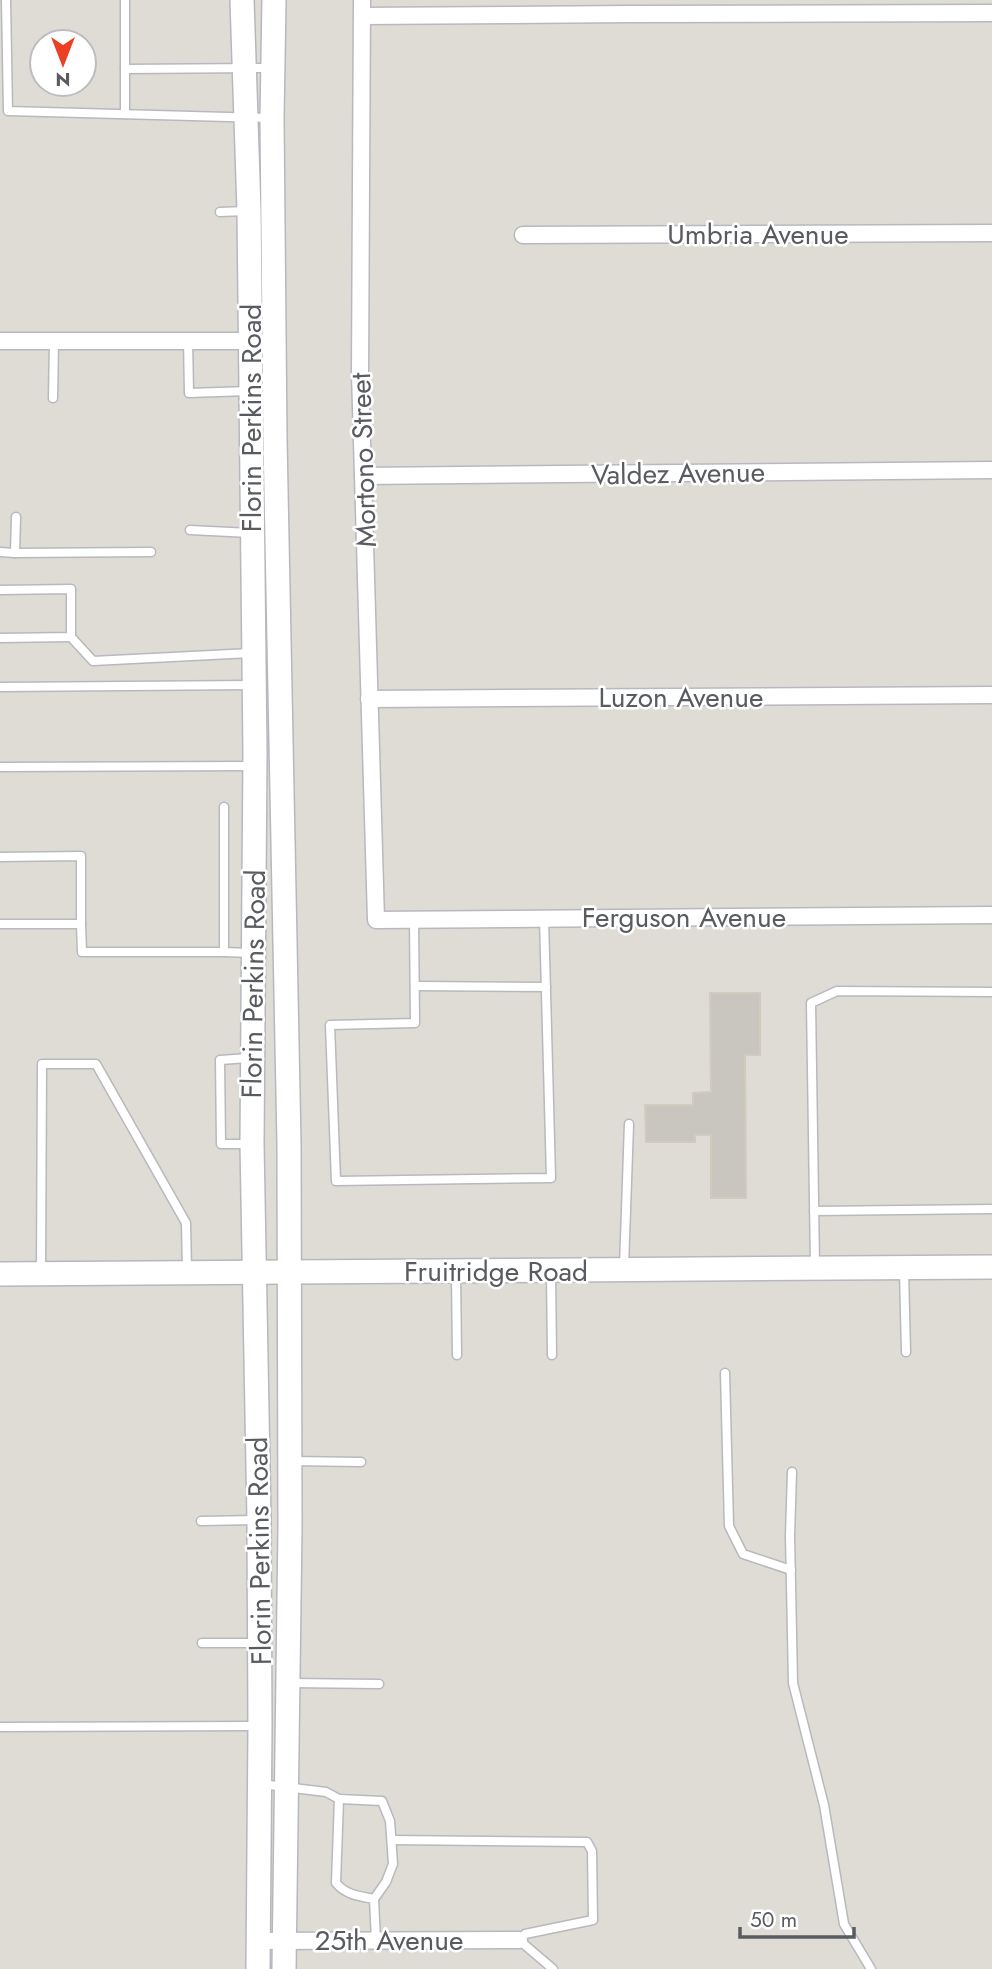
<svg xmlns="http://www.w3.org/2000/svg" width="992" height="1969" font-family="Jost,sans-serif">
<style>
.industrial{fill:#dfdcd6;fill-rule:evenodd}
.building{fill:#c8c6be;stroke:#d0cbbd;stroke-width:2}
.lines{fill:none;stroke-linecap:round;stroke-linejoin:round}
.service-casing{stroke:#b7b9be;stroke-width:11}
.minor-casing{stroke:#b7b9be;stroke-width:19}
.secondary-casing{stroke:#b5b8be;stroke-width:26}
.service{stroke:#fff;stroke-width:8}
.minor{stroke:#fff;stroke-width:16}
.secondary{stroke:#fff;stroke-width:23}
.labels{text-anchor:middle;stroke-width:5;stroke-linejoin:round;paint-order:stroke}
.street-label{font-size:28px;fill:#585b60;stroke:#fff}
</style>
<rect width="100%" height="100%" fill="#ebe9de"/>
<path class="industrial" d="M0,0h992v1969h-992zM42,42h42v42h-42z"/>
<path class="building" d="M710,993h50v62h-15l1,143h-35v-63h-16v7h-49l-1,-37h48v-12l18,-1z"/>
<g class="lines">
<g class="service-casing">
<g id="service">
<path d="M6,0l2,111 260,7"/>
<path d="M125,0v114"/>
<path d="M125,69l147,-1"/>
<path d="M220,212l26,-1"/>
<path d="M188,340l1,53 60,-2"/>
<path d="M53,398l1,-57"/>
<path d="M190,530l60,3"/>
<path d="M0,552l15,1 1,-36"/>
<path d="M15,553l136,-1"/>
<path d="M0,590l71,-1v48l-71,1"/>
<path d="M71,637l22,24 158,-8"/>
<path d="M0,687l253,-2"/>
<path d="M0,767l252,-1"/>
<path d="M224,807v145l27,1"/>
<path d="M0,857l81,-1v68"/>
<path d="M414,919l1,104 -85,2 6,156 215,-3 -7,-260"/>
<path d="M0,924h81l1,28h142"/>
<path d="M415,986l131,1"/>
<path d="M249,1144h-28l-1,-84 29,-2"/>
<path d="M814,1211l178,-2"/>
<path d="M815,1265l-4,-262 26,-12 155,1"/>
<path d="M624,1267l5,-143"/>
<path d="M41,1271l1,-207h54l90,159 1,47"/>
<path d="M904,1271l2,81"/>
<path d="M456,1274l1,81"/>
<path d="M551,1274l1,81"/>
<path d="M725,1373l4,153 14,28 48,16"/>
<path d="M291,1461l70,1"/>
<path d="M792,1472l-2,64 3,147 31,122 20,119 27,45"/>
<path d="M201,1521l55,-1"/>
<path d="M202,1643h55"/>
<path d="M290,1683l89,1"/>
<path d="M0,1727l257,-1"/>
<path d="M261,1784l65,8 13,7 -3,84c10,12 23,13 38,16l2,42"/>
<path d="M339,1799l43,2 8,20 3,43 -7,18 -12,17"/>
<path d="M392,1840l195,2 5,9 1,69 -68,14 -6,6 34,29"/>
</g>
</g>
<g class="minor-casing">
<g id="minor">
<path d="M362,0l-2,373 16,547 616,-5"/>
<path d="M362,16l269,-2 361,-1"/>
<path d="M523,235l469,-2"/>
<path d="M0,341h258"/>
<path d="M363,476l629,-6"/>
<path d="M369,699l623,-4"/>
<path d="M258,1941l261,-1"/>
</g>
</g>
<g class="secondary-casing">
<g id="secondary">
<path d="M242,0l7,210 6,543 -3,391 7,376 1,206 -2,243"/>
<path d="M274,0l-2,118 3,321 14,705 1,383 -6,442"/>
<path d="M0,1274l992,-7"/>
</g>
</g>
<use href="#service" class="service"/>
<use href="#minor" class="minor"/>
<use href="#secondary" class="secondary"/>
</g>
<g class="labels">
<g class="street-label">
<text x="758" y="244">Umbria Avenue</text>
<text transform="translate(251 418) rotate(-90)" y="10">Florin Perkins Road</text>
<text transform="translate(363 460) rotate(-92)" y="10">Mortono Street</text>
<text transform="translate(678 473) rotate(-1)" y="10">Valdez Avenue</text>
<text x="681" y="707">Luzon Avenue</text>
<text x="684" y="927">Ferguson Avenue</text>
<text transform="translate(253 984) rotate(-89)" y="10">Florin Perkins Road</text>
<text x="496" y="1281">Fruitridge Road</text>
<text transform="translate(259 1551) rotate(-91)" y="10">Florin Perkins Road</text>
<text x="389" y="1950">25th Avenue</text>
</g>
</g>
<g transform="translate(63 63) rotate(180)"><circle r="33" fill="#ffffff" stroke="#bcbdbf" stroke-width="2"/>
<path d="M0-5L12 26L0 18L-12 26Z" fill="#ec4024"/>
<text y="-10" font-size="19" font-weight="bold" text-anchor="middle" fill="#585b60">N</text>
</g>
<path d="M740 1927v10h114v-10" fill="none" stroke="#585b60" stroke-width="3.5"/>
<text x="750" y="1927" font-size="21" fill="#585b60" stroke="#ffffff" stroke-width="5" paint-order="stroke">50 m</text>
</svg>
